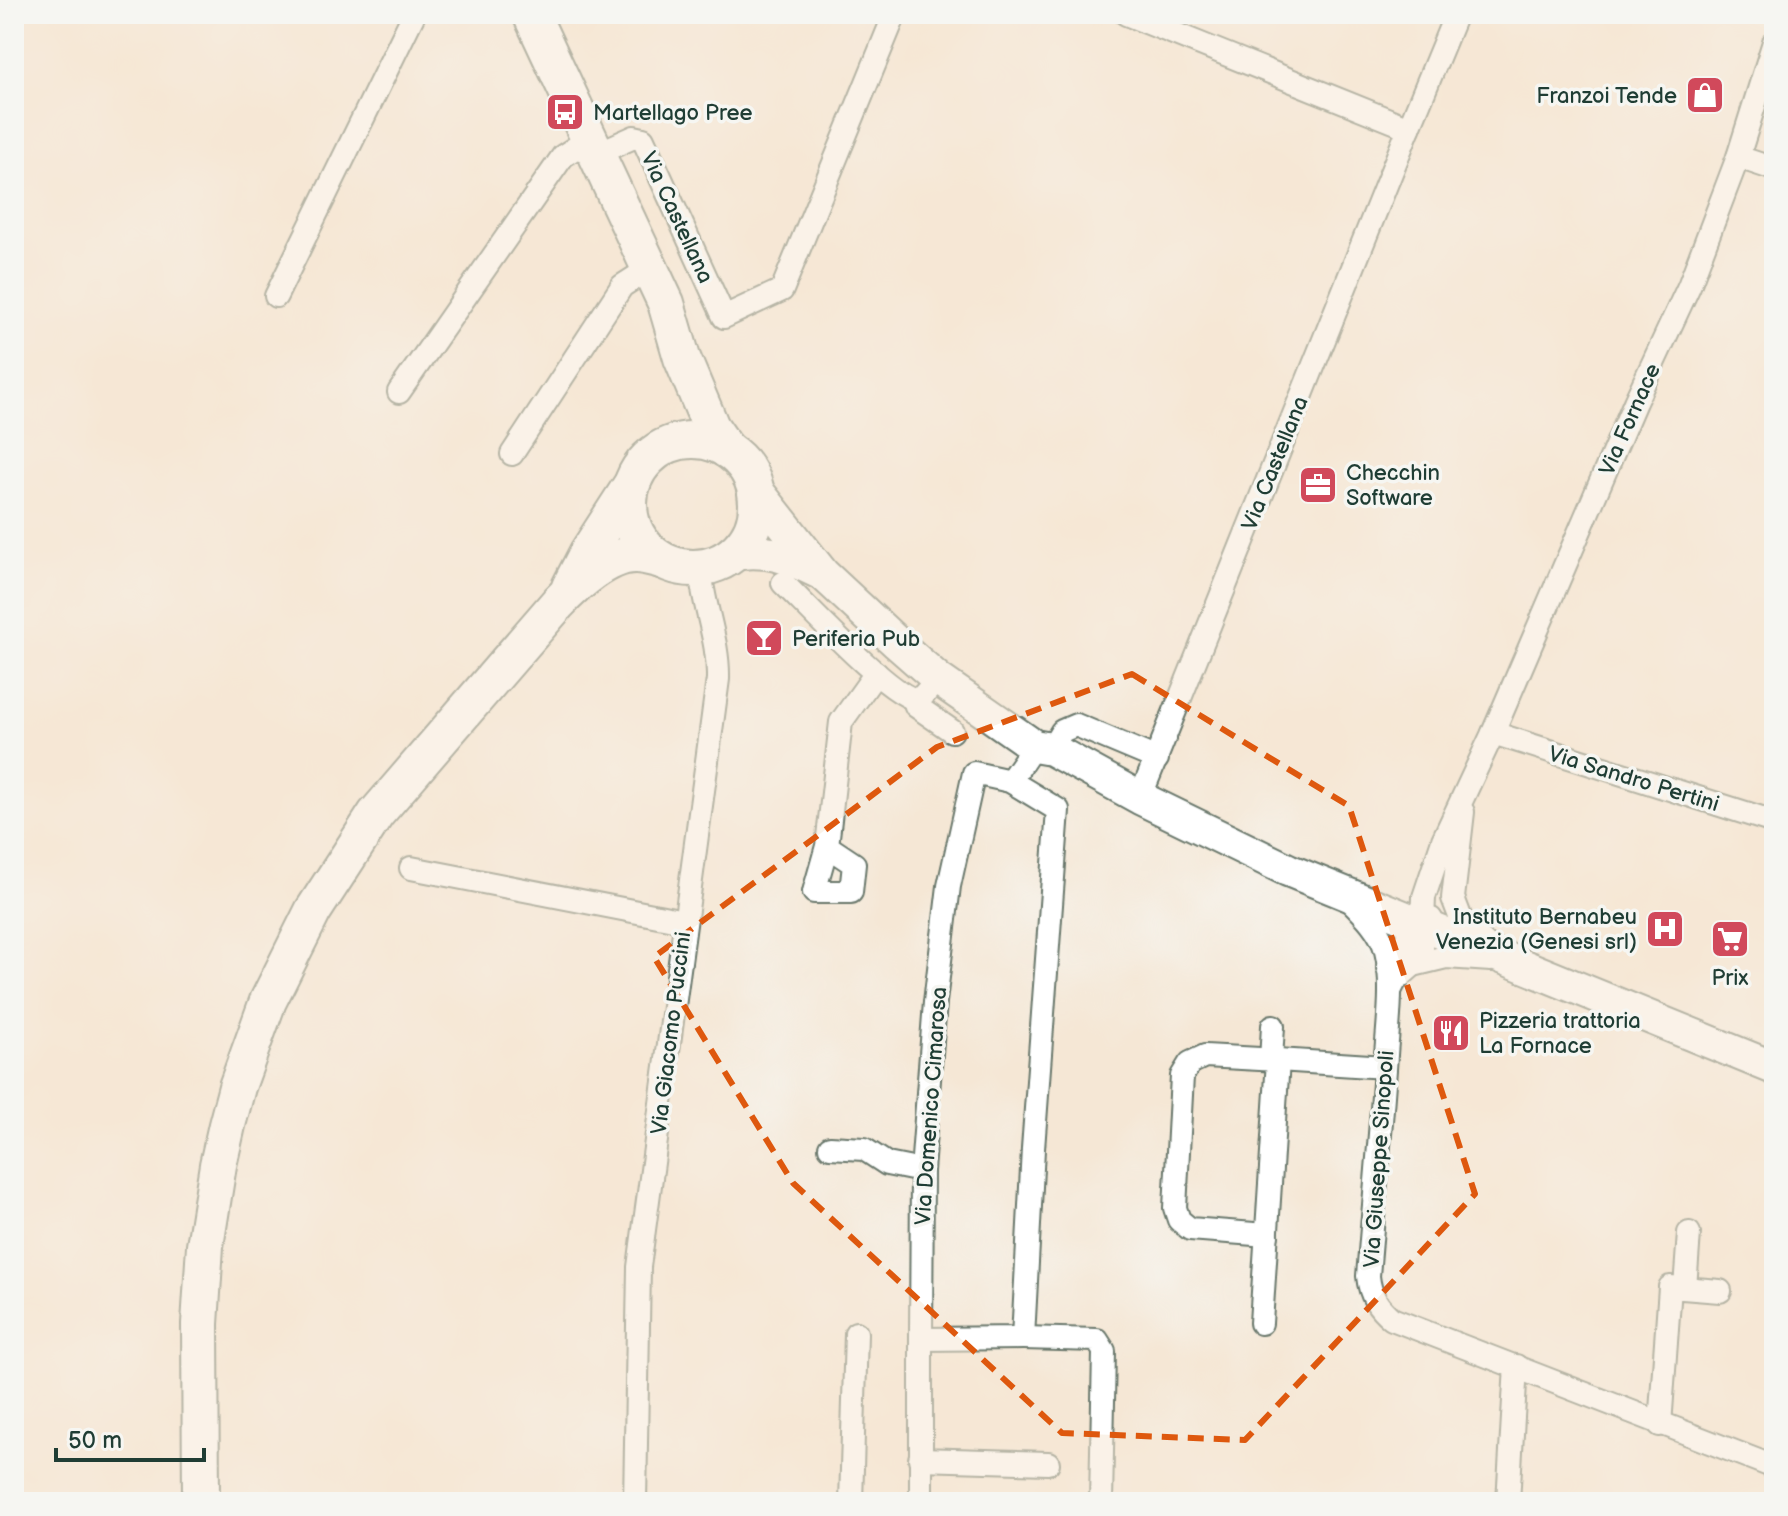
<svg xmlns="http://www.w3.org/2000/svg" width="1788" height="1516" font-family="'Balsamiq Sans',sans-serif">
<style>
.lines{fill:none;stroke-linecap:round;stroke-linejoin:round}
.street-casing{stroke:#6a786c;stroke-width:26}
.secondary-casing{stroke:#6a786c;stroke-width:36}
.primary-casing{stroke:#6a786c;stroke-width:40}
.street{stroke:#fff;stroke-width:22}
.secondary{stroke:#fff;stroke-width:32}
.primary{stroke:#fff;stroke-width:36}
.marked{fill:none;stroke:#de580e;stroke-width:6;stroke-dasharray:16 10;stroke-linejoin:round}
.labels{text-anchor:middle;stroke-width:7;stroke-linejoin:round;paint-order:stroke}
.poi-label{font-size:22px;fill:#1f3d34;stroke:#f6f6f2;text-anchor:start}
.street-label{font-size:22px;fill:#1f3d34;stroke:#f6f6f2}
</style>
<rect width="100%" height="100%" fill="#f6f6f2"/>
<filter id="ink" filterUnits="userSpaceOnUse"><feTurbulence type="fractalNoise" baseFrequency=".0125" numOctaves="2"/><feDisplacementMap in="SourceGraphic" scale="16" xChannelSelector="R" yChannelSelector="G"/><feConvolveMatrix kernelMatrix="1 2 1 2 8 2 1 2 1" color-interpolation-filters="sRGB"/></filter>
<filter id="wash" filterUnits="userSpaceOnUse"><feTurbulence type="fractalNoise" baseFrequency=".006" numOctaves="4" result="noise"/><feDisplacementMap in="SourceGraphic" scale="32" xChannelSelector="R" yChannelSelector="G"/><feGaussianBlur stdDeviation="1.8" result="paint"/><feColorMatrix in="noise" values="0 0 0 0 0 0 0 0 0 0 0 0 0 0 0 0 0 1.4 0 .05"/><feComposite in="paint" operator="in"/></filter>
<g filter="url(#wash)">
<rect width="100%" height="100%" fill="#f5e7d5"/>
</g>
<g filter="url(#ink)">
<g class="lines">
<g class="street-casing">
<g id="street">
<path d="M1126,14l283,114 -269,670"/>
<path d="M1409,128l47,-114"/>
<path d="M596,154l38,-17 9,2 81,178 58,-27 113,-276"/>
<path d="M1738,157l36,12"/>
<path d="M276,296l138,-282"/>
<path d="M399,392l164,-236 26,-17"/>
<path d="M512,454l110,-168 28,-18"/>
<path d="M783,583c24,23 109,116 136,117l19,-21"/>
<path d="M914,700l2,6 36,25"/>
<path d="M1493,733l281,89"/>
<path d="M1051,749l11,-18 14,-6 81,34"/>
<path d="M974,773l36,8 48,29 -25,339 -10,189 -102,1 1,-168 13,-169 14,-116z"/>
<path d="M1010,781l24,-35"/>
<path d="M1463,812l-10,86 8,21 25,26"/>
<path d="M827,846l27,18 -3,28h-37l13,-46 14,-124 35,-49"/>
<path d="M411,868l273,53"/>
<path d="M1347,897c15,15 34,33 39,54 8,32 2,72 0,104 -5,74 -12,147 -18,221 2,20 10,31 24,43l382,148"/>
<path d="M1413,965l33,-8 45,3"/>
<path d="M1388,968l21,-32 22,-17"/>
<path d="M1390,991l5,-10 18,-16 9,-17 2,-51 19,-57 50,-107 142,-331 54,-116 49,-129 36,-115"/>
<path d="M1271,1060l2,-34"/>
<path d="M830,1147l34,2 23,15 35,7"/>
<path d="M1267,1235l-77,-6 -11,-9 -4,-12 7,-132 8,-13 15,-7 73,4"/>
<path d="M1685,1288l4,-55"/>
<path d="M1261,1323l17,-263 107,7"/>
<path d="M1023,1338l74,2 7,11 -3,151"/>
<path d="M921,1339v163"/>
<path d="M1660,1425l10,-138 50,4"/>
<path d="M920,1459l128,4"/>
<path d="M635,1502l4,-235 79,-588c1,-38 -15,-73 -18,-111"/>
<path d="M851,1502l5,-169"/>
<path d="M1508,1502l8,-136"/>
</g>
</g>
<g class="secondary-casing">
<g id="secondary">
<path d="M755,488l68,86 74,69 41,36 96,67 17,3 89,49 148,72 486,198"/>
<path d="M732,554c37,-6 56,3 88,19"/>
</g>
</g>
<g class="primary-casing">
<g id="primary">
<path d="M531,14l135,289 16,55 29,69 16,23"/>
<circle cx="693" cy="504" r="64"/>
<path d="M570,587l18,-35 42,-65"/>
<path d="M201,1502l-1,-178 5,-78 13,-81 9,-40 10,-38 31,-86 45,-90 63,-97 182,-211c18,-19 50,-48 77,-48 9,0 18,3 26,5"/>
</g>
</g>
<use href="#street" class="street"/>
<use href="#secondary" class="secondary"/>
<use href="#primary" class="primary"/>
</g>
</g>
<path d="M0 0H1788V1516H0ZM1132,674l217,132 126,388 -230,246 -183,-7 -269,-250 -139,-226 283,-210z" fill="#f5e7d5" fill-opacity=".55" fill-rule="evenodd"/>
<path class="marked" d="M1132,674l217,132 126,388 -230,246 -183,-7 -269,-250 -139,-226 283,-210z"/>
<defs>
<g id="shop-square" transform="scale(2)"><rect x="-9" y="-9" width="18" height="18" rx="4" fill="#d1495b" stroke="#f6f6f2"/><path d="M-5-2.5h2.3a2.7 3.5 0 0 1 5.4 0H5L5.5 6h-11ZM-1.5-2.5h3a1.5 2.3 0 0 0-3 0Z" fill="#fff"/></g>
<g id="bus-square" transform="scale(2)"><rect x="-9" y="-9" width="18" height="18" rx="4" fill="#d1495b" stroke="#f6f6f2"/><path d="M-5-6H5V4H4V6H2V4H-2V6H-4V4H-5ZM-3.5-4V0h7V-4ZM-3.5 1.2v1.5H-2V1.2ZM2 1.2v1.5H3.5V1.2Z" fill="#fff"/></g>
<g id="office-square" transform="scale(2)"><rect x="-9" y="-9" width="18" height="18" rx="4" fill="#d1495b" stroke="#f6f6f2"/><path d="M-6-3h4V-5.5h4V-3h4V5H-6ZM-1-4.5V-3h2v-1.5ZM-6 0V1H6V0Z" fill="#fff"/></g>
<g id="bar-square" transform="scale(2)"><rect x="-9" y="-9" width="18" height="18" rx="4" fill="#d1495b" stroke="#f6f6f2"/><path d="M-6-5H6L.8 .8V4.5H3.5V6h-7V4.5H-.8V.8Z" fill="#fff"/></g>
<g id="hospital-square" transform="scale(2)"><rect x="-9" y="-9" width="18" height="18" rx="4" fill="#d1495b" stroke="#f6f6f2"/><path d="M-5-5h3v3.5h4V-5h3V5h-3V1.5h-4V5h-3Z" fill="#fff"/></g>
<g id="supermarket-square" transform="scale(2)"><rect x="-9" y="-9" width="18" height="18" rx="4" fill="#d1495b" stroke="#f6f6f2"/><path d="M-6-5.5h2.5l.6 2H6L4.5 2H-2.5L-4.4-4H-6ZM-1.5 3.2a1.3 1.3 0 1 0 .1 0ZM3 3.2a1.3 1.3 0 1 0 .1 0Z" fill="#fff"/></g>
<g id="restaurant-square" transform="scale(2)"><rect x="-9" y="-9" width="18" height="18" rx="4" fill="#d1495b" stroke="#f6f6f2"/><path d="M-5-6h1v4h1v-4h1v4h1v-4h1v5L-1.5 .5V6h-2V.5L-5-1ZM5-6V6H3V1.5H1.5Q1.5-4 5-6Z" fill="#fff"/></g>
</defs>
<g fill-rule="evenodd">
<use href="#shop-square" x="1705" y="95"/>
<use href="#bus-square" x="565" y="112"/>
<use href="#office-square" x="1318" y="485"/>
<use href="#bar-square" x="764" y="638"/>
<use href="#hospital-square" x="1665" y="929"/>
<use href="#supermarket-square" x="1730" y="939"/>
<use href="#restaurant-square" x="1451" y="1033"/>
</g>
<g class="labels">
<g class="poi-label">
<text x="1677" y="103" text-anchor="end">Franzoi Tende</text>
<text x="593" y="120">Martellago Pree</text>
<text x="1346" y="480">Checchin<tspan x="1346" dy="25">Software</tspan></text>
<text x="792" y="646">Periferia Pub</text>
<text x="1637" y="924" text-anchor="end">Instituto Bernabeu<tspan x="1637" dy="25">Venezia (Genesi srl)</tspan></text>
<text x="1730" y="985" text-anchor="middle">Prix</text>
<text x="1479" y="1028">Pizzeria trattoria<tspan x="1479" dy="25">La Fornace</tspan></text>
</g>
<g class="street-label">
<text transform="translate(678 217) rotate(65)" y="8">Via Castellana</text>
<text transform="translate(1629 419) rotate(-66)" y="8">Via Fornace</text>
<text transform="translate(1274 463) rotate(-68)" y="8">Via Castellana</text>
<text transform="translate(1634 778) rotate(17)" y="8">Via Sandro Pertini</text>
<text transform="translate(670 1033) rotate(-83)" y="8">Via Giacomo Puccini</text>
<text transform="translate(930 1106) rotate(-86)" y="8">Via Domenico Cimarosa</text>
<text transform="translate(1378 1159) rotate(-86)" y="8">Via Giuseppe Sinopoli</text>
</g>
</g>
<rect width="1788" height="1516" fill="none" stroke="#f6f6f2" stroke-width="48"/>
<path d="M56 1448v12h148v-12" fill="none" stroke="#1f3d34" stroke-width="4"/>
<text x="68" y="1448" font-size="24" fill="#1f3d34" stroke="#f6f6f2" stroke-width="6" paint-order="stroke">50 m</text>
</svg>
